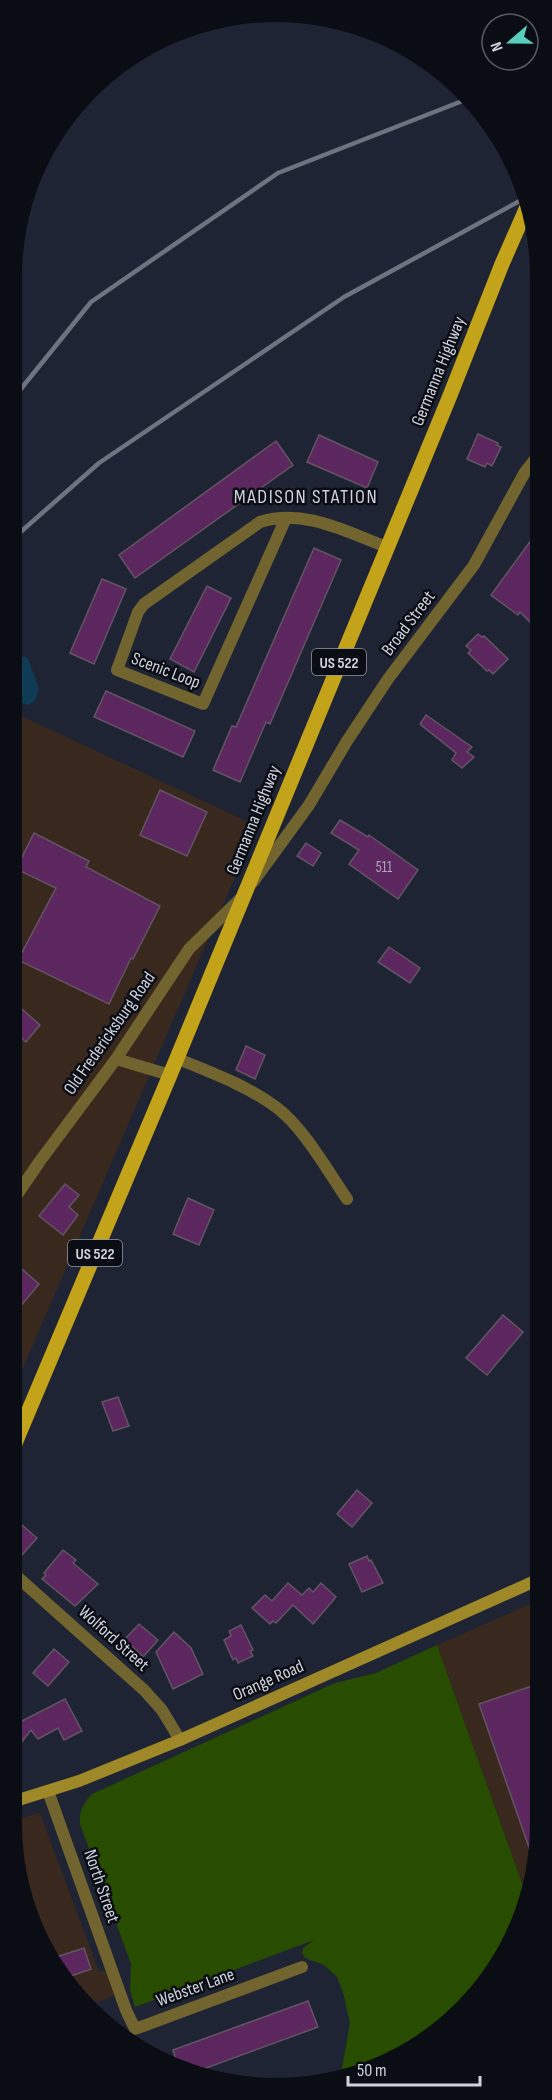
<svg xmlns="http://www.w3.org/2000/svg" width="552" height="2100" font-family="'Sofia Sans Condensed',sans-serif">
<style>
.commercial{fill:#38281d}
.green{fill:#284c00}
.water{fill:#0f3b54}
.building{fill:#5b275e;stroke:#635463;stroke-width:1.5}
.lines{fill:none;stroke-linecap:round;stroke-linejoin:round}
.minor{stroke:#72642e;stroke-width:12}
.secondary{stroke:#9f8828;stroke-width:12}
.primary{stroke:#c2a31a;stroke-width:15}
.rail{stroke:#6e7380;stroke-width:4.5}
.labels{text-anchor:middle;stroke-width:5;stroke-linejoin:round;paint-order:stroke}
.number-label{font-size:15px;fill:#b1a7bd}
.shield{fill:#0b0d14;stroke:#9497a1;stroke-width:1.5}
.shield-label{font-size:16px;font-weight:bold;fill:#ced2dd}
.street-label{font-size:18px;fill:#ced2dd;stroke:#0b0d14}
.neighbourhood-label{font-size:20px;letter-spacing:1.5px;fill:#ced2dd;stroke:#0b0d14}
</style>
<rect width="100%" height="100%" fill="#1e2433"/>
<g class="commercial">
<path d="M15,713l242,113 -244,565z"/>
<path d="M535,1602v273l-8,22 -90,-252z"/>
<path d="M40,1813l59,159 13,-4 8,26 -30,11v3l-12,-10 -46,-73 -20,-104z"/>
</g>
<path class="green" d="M437,1645l90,252 -23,59 -67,77 -92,46h-5l10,-56 -7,-31 -6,-15 -13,-12 -19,-7 -3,-5 1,-5 11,-8 -179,67 -5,-17 1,-26 -51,-140c-1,-14 3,-20 12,-30l243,-111 41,-10z"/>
<path class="water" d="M18,656l9,1 2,4 10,28 -4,12 -7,4 -12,-4v-44z"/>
<g class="building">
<path d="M478,434l20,9 -1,2 4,2 -9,19 -5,-3 -2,4 -18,-8z"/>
<path d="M319,435l59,27 -11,26 -60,-26z"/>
<path d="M276,441l17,24 -158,113 -16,-23z"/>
<path d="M537,532v97l-17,-17 -2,3 -27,-20z"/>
<path d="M314,548l27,12 -71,164 -4,-2 -26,60 -27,-12 19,-44 4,1z"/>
<path d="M102,579l24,10 -32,75 -24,-11z"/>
<path d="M207,586l24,12 -37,74 -24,-13z"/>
<path d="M478,634l4,3 2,-1 24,23 -15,15 -4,-4 -2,1 -19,-18 3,-3 -5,-4z"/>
<path d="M106,691l89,40 -12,26 -89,-40z"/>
<path d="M426,715l46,32 -5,5 7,5 -12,11 -10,-8 4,-7 -36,-29z"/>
<path d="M160,790l47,22 -20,44 -47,-21z"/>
<path d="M340,820l28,17 1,-2 49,35 -20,29 -49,-35 10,-14 -28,-17z"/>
<path d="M34,833l55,28 -3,6 74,39 -27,53 -2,-1 -22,46 -91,-44 38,-72 -40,-19z"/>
<path d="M306,843l15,10 -8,13 -16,-10z"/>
<path d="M389,947l31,21 -10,15 -32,-21z"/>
<path d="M15,1003l25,22 -14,17 -12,-10z"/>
<path d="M246,1046l19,9 -10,24 -19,-9z"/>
<path d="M65,1184l14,11 -10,12 9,8 -15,20 -24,-19z"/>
<path d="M188,1198l26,12 -15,35 -26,-11z"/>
<path d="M14,1262l25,22 -25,30z"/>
<path d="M503,1315l20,17 -36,43 -21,-17z"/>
<path d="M118,1397l11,29 -16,5 -11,-29z"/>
<path d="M357,1490l15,13 -20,24 -15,-13z"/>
<path d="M22,1525l15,13 -15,17 -9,-8v-12z"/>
<path d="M63,1550l13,10 -3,3 25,21 -23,22 -33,-27 4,-4 -2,-2z"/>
<path d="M367,1556l2,5 2,-1 12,23 -21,9 -13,-28z"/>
<path d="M288,1583l14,12 7,-7 4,4 8,-9 15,14 -23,27 -20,-19 -17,18 -3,-2 -3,3 -18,-16 13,-13 7,6z"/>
<path d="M139,1624l19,16 -15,17 -18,-18z"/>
<path d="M241,1625l12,25 -3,1 3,5 -15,7 -2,-5 -3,2 -9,-20 7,-4 -2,-5z"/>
<path d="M174,1632l17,16 12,26 -30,15 -17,-37z"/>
<path d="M54,1649l15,13 -21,24 -15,-13z"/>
<path d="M535,1685v173l-2,1 -54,-155z"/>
<path d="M65,1699l17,32 -18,9 -6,-12 -20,11 -7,-9 -19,24v-28z"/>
<path d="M84,1948l7,21 -26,9 -12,-20z"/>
<path d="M308,2001l10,26 -120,44 -20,-5 -5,-16z"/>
</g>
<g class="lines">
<g class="minor">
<path d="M286,518l-83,186 -86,-34 21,-58 6,-8 116,-82c44,-14 86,10 127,25"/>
<path d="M253,882l56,-77 38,-64 41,-62 86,-114 51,-93 12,-15"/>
<path d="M176,1058c34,14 70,27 100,49 28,21 51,63 71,92"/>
<path d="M116,1059l54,16"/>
<path d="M14,1199l26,-38 76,-102 73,-110 52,-51"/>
<path d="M13,1573l131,117 18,20 18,30"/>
<path d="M48,1791l78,219 9,19 167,-62"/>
</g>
<path class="secondary" d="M12,1802l67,-21 101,-41 355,-159"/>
<path class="primary" d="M13,1448l157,-373 279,-677 53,-134 25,-57"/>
<g class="rail">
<path d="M16,395l75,-93 187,-129 192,-75"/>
<path d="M16,536l83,-73 245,-166 181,-99"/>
</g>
</g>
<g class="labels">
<g class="number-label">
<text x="384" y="872">511</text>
</g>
<g class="shield">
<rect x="312" y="649" width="54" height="26" rx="4.5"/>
<rect x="68" y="1240" width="54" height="26" rx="4.5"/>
</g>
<g class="shield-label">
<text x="339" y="668">US 522</text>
<text x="95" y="1259">US 522</text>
</g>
<g class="street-label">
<text transform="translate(438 371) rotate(-68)" y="6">Germanna Highway</text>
<text transform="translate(408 623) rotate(-53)" y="6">Broad Street</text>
<text transform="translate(166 670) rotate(21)" y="6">Scenic Loop</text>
<text transform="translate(253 820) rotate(-68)" y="6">Germanna Highway</text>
<text transform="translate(109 1033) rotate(-55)" y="6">Old Fredericksburg Road</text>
<text transform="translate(114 1638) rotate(42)" y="6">Wolford Street</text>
<text transform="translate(268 1680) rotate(-24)" y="6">Orange Road</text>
<text transform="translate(102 1886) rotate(71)" y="6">North Street</text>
<text transform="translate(195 1987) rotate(-20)" y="6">Webster Lane</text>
</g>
<g class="neighbourhood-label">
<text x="306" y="503">MADISON STATION</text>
</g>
</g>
<path d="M0 0H552V2100H0ZM276 22H276A254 254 0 0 1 530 276V1824A254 254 0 0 1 276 2078H276A254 254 0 0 1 22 1824V276A254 254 0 0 1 276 22Z" fill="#0b0d14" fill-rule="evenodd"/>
<g transform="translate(510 42) rotate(250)"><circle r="28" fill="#0b0d14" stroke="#595c64" stroke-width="1.5"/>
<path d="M0-4.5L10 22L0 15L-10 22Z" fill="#59cebe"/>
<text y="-9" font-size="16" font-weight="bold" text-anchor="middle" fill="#ced2dd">N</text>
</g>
<path d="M348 2076v9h132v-9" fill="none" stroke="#ced2dd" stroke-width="3"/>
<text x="357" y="2076" font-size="18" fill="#ced2dd" stroke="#0b0d14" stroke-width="4.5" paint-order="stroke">50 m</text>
</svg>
